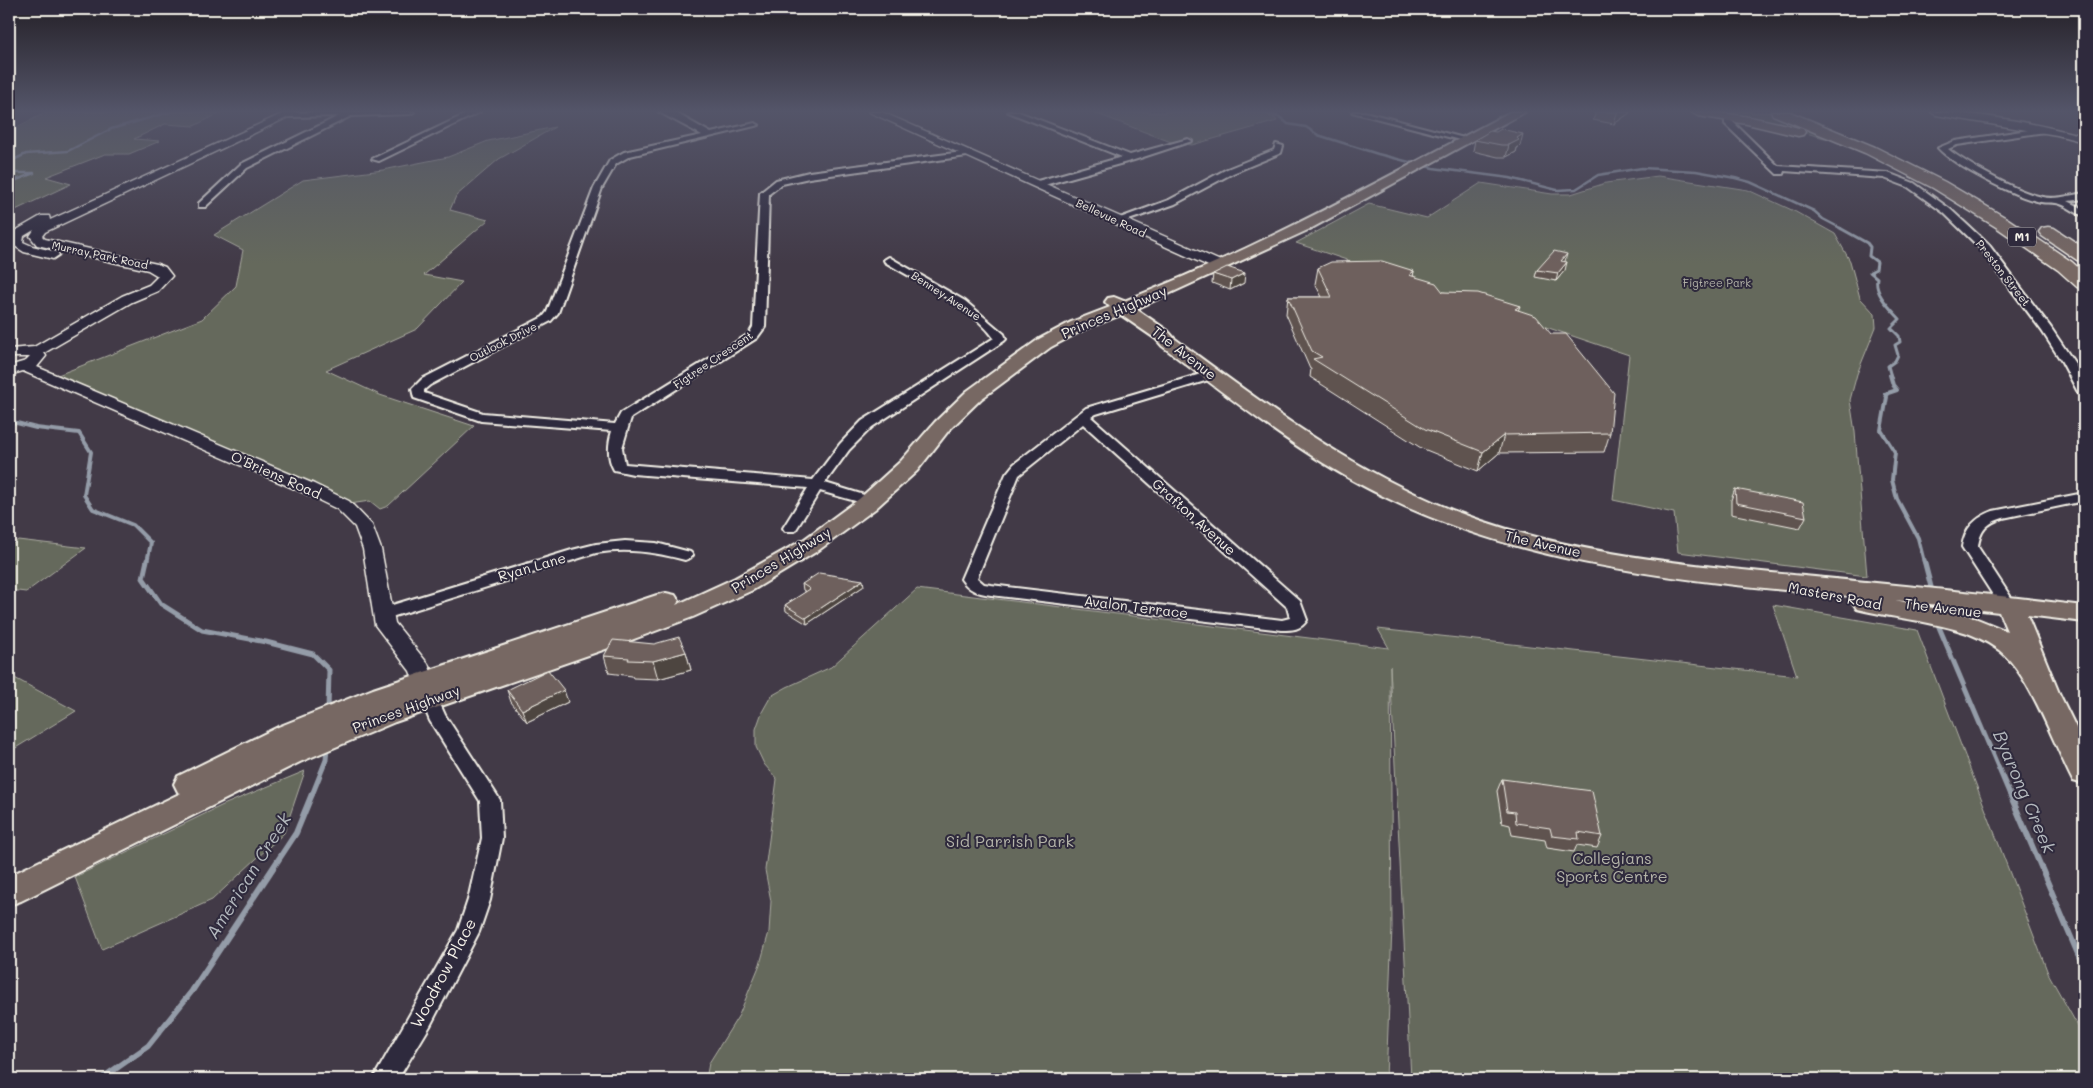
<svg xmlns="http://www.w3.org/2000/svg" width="2093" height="1088" font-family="Mali,sans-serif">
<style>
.green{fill:#65695b;stroke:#acada2}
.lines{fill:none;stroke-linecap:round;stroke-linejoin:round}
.stream-far4{stroke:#949ca8;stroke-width:2.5}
.stream-far3{stroke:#949ca8;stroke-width:3}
.stream-far2{stroke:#949ca8;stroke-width:4}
.stream-far1{stroke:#949ca8;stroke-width:5}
.stream{stroke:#949ca8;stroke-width:6}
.minor-casing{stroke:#f4f1e8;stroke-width:4}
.tertiary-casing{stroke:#f4f1e8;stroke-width:3}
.primary-casing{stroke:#f4f1e8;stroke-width:4}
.motorway-casing{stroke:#f4f1e8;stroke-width:3}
.minor{fill:#2f2a3d;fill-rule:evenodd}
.tertiary{fill:#2f2a3d;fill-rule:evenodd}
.primary{fill:#776864;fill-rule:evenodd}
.motorway{fill:#776864;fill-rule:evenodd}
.wall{fill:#5f5350;stroke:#f4f1e8}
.shaded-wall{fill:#4d4441;stroke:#f4f1e8}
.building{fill:#6e615d;stroke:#f4f1e8}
.labels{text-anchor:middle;stroke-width:4;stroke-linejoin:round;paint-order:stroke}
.far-street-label{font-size:11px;fill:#f4f1e8;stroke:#2f2a3d}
.far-park-label{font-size:11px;fill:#b4b4a9;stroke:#2f2a3d}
.shield{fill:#2f2a3d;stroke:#b9b5b5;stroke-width:1}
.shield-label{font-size:12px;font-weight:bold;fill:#f4f1e8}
.street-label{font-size:14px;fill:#f4f1e8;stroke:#2f2a3d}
.near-park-label{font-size:16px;fill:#b4b4a9;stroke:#2f2a3d}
.near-street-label{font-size:16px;fill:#f4f1e8;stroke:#2f2a3d}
.near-water-label{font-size:18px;font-style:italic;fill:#b4b9be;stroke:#2f2a3d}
</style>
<rect width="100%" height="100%" fill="#423a47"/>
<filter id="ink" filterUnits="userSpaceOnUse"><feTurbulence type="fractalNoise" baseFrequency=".02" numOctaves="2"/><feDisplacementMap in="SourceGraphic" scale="10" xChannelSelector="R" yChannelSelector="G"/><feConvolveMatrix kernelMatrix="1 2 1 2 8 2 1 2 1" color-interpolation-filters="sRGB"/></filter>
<g filter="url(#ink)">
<g class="green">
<path d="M47,112h175l-28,14 -29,-2 -31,15 26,2 -31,13h-24l-59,23 25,7 -62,29v-82z"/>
<path d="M1092,112h168l15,6 2,3 -85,24 -21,-3z"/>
<path d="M1720,112h47l64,25 -7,1 -58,-16 -42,-7z"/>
<path d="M555,127l-56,32 -43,37 -6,14 38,10 -64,55 38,7 -45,47 -91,41 54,25 94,31 -86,80 -8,3 -10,-8 -27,4 -293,-127 152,-59 34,-33 7,-36 -29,-15 89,-55 80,-10 65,-13 40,-16z"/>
<path d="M1658,176l90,14 46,21 41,23 15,27 10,37 15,16 1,13 -19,47 -7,26 5,32 12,144 -189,-24 -4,-39 -61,-13 16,-145 -333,-112 73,-39 58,14 54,-35 71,11h19l35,-11z"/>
<path d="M18,540l68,8 -60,44 -17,-2v-43z"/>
<path d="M917,589l472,59 -11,-19 419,47 -24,-71 144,25 131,343 36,64v42h-673l-21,-413 2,261 -6,152h-680l3,-16 30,-48 21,-51 9,-32 2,-31 -6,-31 12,-91 -13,-15 -8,-17v-18l6,-17 9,-16 16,-9 44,-20z"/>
<path d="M9,675l67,36 -67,41z"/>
<path d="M305,771l-21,62 -72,67 -110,49 -27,-72 148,-72z"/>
</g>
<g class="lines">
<g class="stream-far4">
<path d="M1266,112l15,6 7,6 18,3 12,8 60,19 55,14 77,10 47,12 19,-1 22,-14 44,-7 54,3 39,7 15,4 64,29 9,8 19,10"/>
<path d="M9,162l17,-8 42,-3 43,-22 59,-17"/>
<path d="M9,167l1,6h24l-25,10"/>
</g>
<path class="stream-far3" d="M1840,228l27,15 3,4 -1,9 8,6 -1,7 -6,3 7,6c-3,16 13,30 23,41l-9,9 8,8 1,6 -5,3 3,10 -3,6 -7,5 3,11"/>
<g class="stream-far2">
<path d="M1890,375l3,10 4,5 -12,4 2,3 -6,33 14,22 -3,28 5,19 21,39 6,24"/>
<path d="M9,421l27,7 43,5 12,19 -7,43 9,14 40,16 18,18 -4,19"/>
</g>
<g class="stream-far1">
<path d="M147,560l-4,18 18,26 41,26 64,12 47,12 16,16 -1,41"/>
<path d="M1924,560l7,27"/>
<path d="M1939,627l71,168"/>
<path d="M312,795l14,-35 1,-14"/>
</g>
<g class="stream">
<path d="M2010,794l74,174"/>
<path d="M101,1079l47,-33 44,-55 104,-158 16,-39"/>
</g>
<g class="minor-casing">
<g id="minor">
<path d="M314,112h100l-4,2 -59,2 -104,52 -42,39h-6v-4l42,-39 98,-48 -51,1 -4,-2 4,-2z"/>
<path d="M470,112h10l-101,49 -7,-2z"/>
<path d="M659,112h15l37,21 44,-10 4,2 -129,31 -14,8 -14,24 -44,125 -7,8 -121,64 -6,5v3l59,20 132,11 6,-11 128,-79 4,-7 7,-134 16,-13 33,-8 161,-21v4l-3,1 -158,22 -27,6 -13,10 -4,133 -8,11 -126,80 -1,3 -8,27 3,16 188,16 27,-36 22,-23 132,-83c-22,-31 -76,-56 -109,-76l-1,-2 5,-3 76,44 39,33 2,5 -2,2 -132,86 -23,23 -24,33 39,12 2,3 -2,3 -5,1 -39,-11 -25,40h-10l-2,-3 25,-40 -175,-14 -19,-4c-7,-12 -6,-26 -2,-39l-131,-10 -67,-23 -2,-9 10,-10 121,-62 4,-5 47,-124 16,-28 14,-8 78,-17z"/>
<path d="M1008,112h11l111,43 58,-16 4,2 -58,19 -97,27 -4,-3 1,-2 88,-25z"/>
<path d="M1352,112h13l99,26 -4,2z"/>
<path d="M1725,120h6l47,46 110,7 26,10 36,26 39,36 62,83 23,34 10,20v15l-4,-1 -18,-34 -20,-31 -61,-82 -37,-36 -36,-26 -24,-9 -100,-7 -1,3h-6l-52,-50z"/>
<path d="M2042,128h3v4l-88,13 -9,4c19,15 69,43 94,48 13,3 29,-2 42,-4v6l-16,2 16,8v7c-10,-3 -18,-12 -28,-13 -5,-1 -10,0 -15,-1 -24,-4 -87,-36 -103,-54l17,-7z"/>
<path d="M1276,144l7,2 -2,7 -48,20 -58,31 -55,19h-6l-2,-2 57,-21 58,-31 47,-19z"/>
<path d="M1211,371l4,1 2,3 -2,3 -119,36 -5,3 209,184 7,19c-6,10 -15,10 -25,10l-291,-35c-13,-2 -22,-4 -30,-16l45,-105 8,-10 72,-56zM1083,424l204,183 3,11 -8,2 -291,-35 -7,-1 -7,-6 42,-103z"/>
<path d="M2084,493v8l-81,17c-16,5 -23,12 -25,29l38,58 -2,4 -6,1 -6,-1 -40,-62c3,-19 13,-29 31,-36z"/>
<path d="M625,541l31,2 34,9 3,3 -3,3 -5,2c-31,-8 -57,-12 -89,-7l-208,65 -6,1 -6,-1 -2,-4 2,-4 196,-60 24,-6z"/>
<path d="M430,693l6,2 9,20 55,85 2,38 -12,62 -11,32 -49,94 -32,53h-25l85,-149 10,-30 14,-62 -2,-37 -50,-80 -9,-22 3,-4z"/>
</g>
</g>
<g class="tertiary-casing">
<g id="tertiary">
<path d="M286,112h13l-254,120 -3,4 3,3 112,25 8,3 7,9 -14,15 -26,11 -88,51 2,3 -9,11 277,117 35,17 23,24 9,24 14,74 33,41 12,32 -3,5 -8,3 -8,-3 -11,-30 -35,-46 -12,-76 -8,-22 -18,-18 -35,-17 -279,-121 -14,4v-9l17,-5 4,-4h-21v-8l25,-2 88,-51 27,-11 9,-9 -10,-6 -111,-25 -7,-9 4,-6 -10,6 -1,6 9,4 25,6 2,3 -6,4 -29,-7 -14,-9 5,-12 26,-15h8l1,4z"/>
<path d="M869,112h13l343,151 1,3 -1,3h-10z"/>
<path d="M1931,112c47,0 108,12 153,24v6l-27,-7 -121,-20z"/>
</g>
</g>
<g class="primary-casing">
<path id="primary" d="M1510,112h15l-215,117 -174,80 32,22 6,7c82,61 164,123 259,164 116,51 246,62 371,74 93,9 187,18 280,30v16l-57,-7 32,78 25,51v40l-11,-3c-19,-36 -43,-107 -74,-131 -14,-10 -29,-17 -45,-21 -32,-9 -65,-12 -97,-20l-4,-6 6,-6c-160,-15 -327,-28 -474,-100 -81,-39 -152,-97 -223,-151l-6,-7 -35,-24 -38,15 -32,17 -70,52 -32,31 -32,41 -42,38 -56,41 -66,40 -60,27 -67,25 -231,80 -95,40 -279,139 -12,4v-29l172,-83 -3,-1 -4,-8 4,-8 100,-49 95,-38 284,-94 9,-2 9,2 4,6 -3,4 59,-27 68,-38 56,-41 42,-38 34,-39 32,-31 72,-52 32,-17 39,-15 -5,-5 3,-4 6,-1 10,4c134,-52 259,-122 386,-189zM1895,600l104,12 8,19 -37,-15z"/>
</g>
<g class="motorway-casing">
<g id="motorway">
<path d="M1691,112c42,0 72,7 112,17l2,3 -2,3 -5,1 -51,-12 -49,-8z"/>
<path d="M1771,112h19l85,35 70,35 63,37 64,43 12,11v16l-7,-2 -19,-17 -62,-43 -63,-39 -68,-35 -92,-38z"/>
<path d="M2048,227l6,1 30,20v13l-7,-1 -35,-24 -3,-4 3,-4z"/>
</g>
</g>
<use href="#minor" class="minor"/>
<use href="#tertiary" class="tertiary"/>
<use href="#primary" class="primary"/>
<use href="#motorway" class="motorway"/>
</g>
<g class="wall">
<path d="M1596,112h35l-17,12 -21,-4z"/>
<path d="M1475,140l45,6 -3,2 -1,4 -10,5h-8l-25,-6z"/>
<path d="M1564,262l1,8 -9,11 -21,-4 2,-7z"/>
<path d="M1318,268l96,3 -1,5 30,16 77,14 -2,5 92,122 -6,19 -105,1 -21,18 -57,-23 -111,-71 1,-8h-1l-24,-55 2,-17h34l-7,-13z"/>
<path d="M1213,274l31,9 -14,7 -18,-7z"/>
<path d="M1735,489l71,28 -6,11 -69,-14v-14z"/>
<path d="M802,584l62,2 -57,38 -21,-13 -1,-6 21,-13 -3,-2z"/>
<path d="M686,652l5,18 -33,9 -25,-1 -1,-2 -23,-3 -5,-17z"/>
<path d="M507,690l61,12 -41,20 -16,-20z"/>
<path d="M1502,779l100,57 -5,12 -20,-3 -3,7 -27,-4 -2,-8 -33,-5 -2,-10 -8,-2 -5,-32z"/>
</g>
<g class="shaded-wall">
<path d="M1618,112h13l-17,12 3,-11z"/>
<path d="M1523,134l-3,12 -3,2 -1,4 -10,5 3,-12 8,-7z"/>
<path d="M1567,254l-2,7 -6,8 2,-8z"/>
<path d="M1567,262l-2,8 -9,11 2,-8z"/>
<path d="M1414,271l-3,16 -2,-12z"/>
<path d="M1245,273l-1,10 -14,7 1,-10z"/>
<path d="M1504,435l-5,18 -21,18 5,-19z"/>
<path d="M863,580l1,6 -57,38 -1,-6z"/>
<path d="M686,652l5,18 -33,9 -5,-18z"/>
<path d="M564,690l4,12 -41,20 -5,-12z"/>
</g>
<g class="building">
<path d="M1501,129l22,5 -6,4 2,2 -10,5h-8l-26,-5 15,-9 6,1z"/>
<path d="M1554,251l13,3 -6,7 6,1 -9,11 -21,-3z"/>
<path d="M1382,261l32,10 -5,4 27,8 7,9 35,1 42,13 -5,3 21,7 15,18h15l48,59 -4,40 -106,2 -21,17 -58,-23 -112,-70 9,-2 -10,-6 -24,-54h44l-14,-29 13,-6z"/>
<path d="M1227,267l18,6 -14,7 -18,-6z"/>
<path d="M1735,489l68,13 3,15 -70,-14z"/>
<path d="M819,573l44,7 -57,38 -21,-13 25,-16 -8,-5z"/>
<path d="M679,637l7,15 -33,9 -25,-1 1,-2 -25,-2 9,-16 41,4z"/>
<path d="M548,670l16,20 -42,20 -15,-20z"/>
<path d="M1502,779l90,12 10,45 -24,-4 1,7 -27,-3 -2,-8 -34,-5 -1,-11 -8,-1z"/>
</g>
</g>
<linearGradient id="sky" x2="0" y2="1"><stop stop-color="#242027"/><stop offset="0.42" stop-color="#545569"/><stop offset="1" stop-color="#545569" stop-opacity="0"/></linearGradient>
<rect width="2093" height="264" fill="url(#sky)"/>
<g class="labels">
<g class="far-street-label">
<text transform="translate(1111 218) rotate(25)" y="4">Bellevue Road</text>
<text transform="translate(100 255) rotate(12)" y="4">Murray Park Road</text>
<text transform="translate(2003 273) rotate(52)" y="4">Preston Street</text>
<text transform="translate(946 296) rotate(33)" y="4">Benney Avenue</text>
<text transform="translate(503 342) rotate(-27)" y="4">Outlook Drive</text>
<text transform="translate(713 360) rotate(-34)" y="4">Figtree Crescent</text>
</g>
<g class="far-park-label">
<text x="1717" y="287">Figtree Park</text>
</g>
<rect class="shield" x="2008" y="227.5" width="28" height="19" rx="4"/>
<g class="shield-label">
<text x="2022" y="241">M1</text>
</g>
<g class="street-label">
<text transform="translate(1114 312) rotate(-23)" y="5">Princes Highway</text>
<text transform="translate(1184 353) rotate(38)" y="5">The Avenue</text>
<text transform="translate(276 475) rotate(24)" y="5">O'Briens Road</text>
<text transform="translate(1194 517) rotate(42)" y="5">Grafton Avenue</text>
<text transform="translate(1543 544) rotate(13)" y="5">The Avenue</text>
<text transform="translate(781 560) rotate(-31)" y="5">Princes Highway</text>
<text transform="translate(532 567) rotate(-16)" y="5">Ryan Lane</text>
<text transform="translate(1835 596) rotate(11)" y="5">Masters Road</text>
<text transform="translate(1136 607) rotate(7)" y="5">Avalon Terrace</text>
<text transform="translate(1943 608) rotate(7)" y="5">The Avenue</text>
<text transform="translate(406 709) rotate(-20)" y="5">Princes Highway</text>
</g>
<g class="near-park-label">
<text x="1010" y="847">Sid Parrish Park</text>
<text x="1612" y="864">Collegians<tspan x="1612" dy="18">Sports Centre</tspan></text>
</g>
<g class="near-street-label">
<text transform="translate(443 973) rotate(-62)" y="6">Woodrow Place</text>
</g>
<g class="near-water-label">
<text transform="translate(2024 792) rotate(67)" y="6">Byarong Creek</text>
<text transform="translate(249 876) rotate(-58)" y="6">American Creek</text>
</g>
</g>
<rect width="2093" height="1088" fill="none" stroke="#2f2a3d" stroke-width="30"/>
<rect x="15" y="15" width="2063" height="1058" fill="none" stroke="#f4f1e8" stroke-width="2" filter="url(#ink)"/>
</svg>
